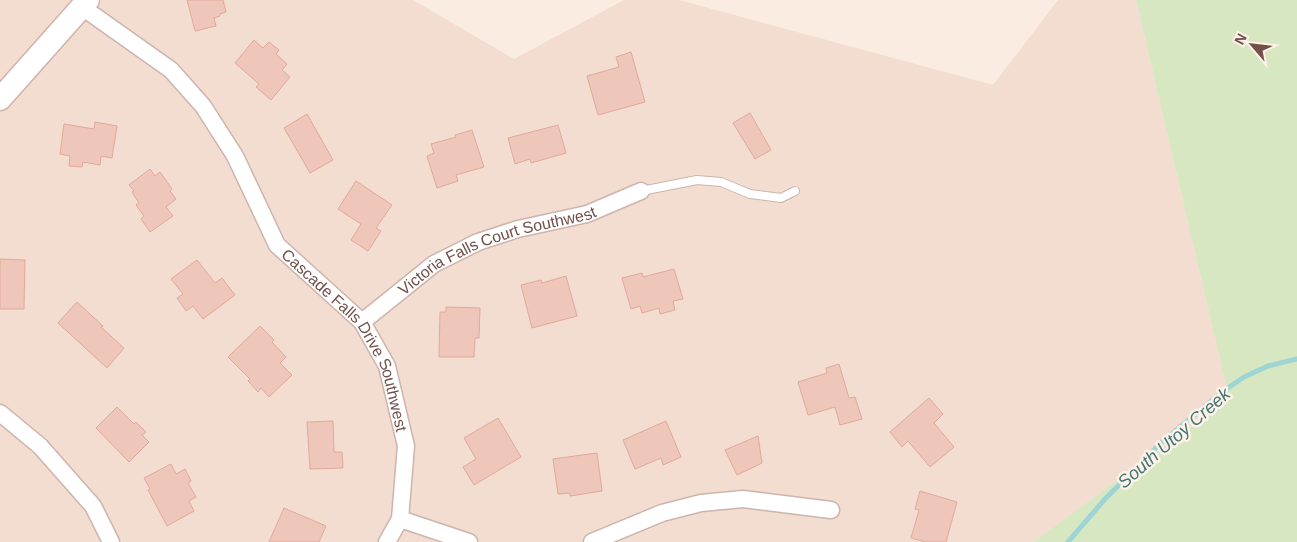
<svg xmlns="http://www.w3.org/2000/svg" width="1297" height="542" font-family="Arial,sans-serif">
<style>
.residential{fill:#f2ddd0}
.green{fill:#d7e7c1}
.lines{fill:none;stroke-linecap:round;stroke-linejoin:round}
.stream{stroke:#9ed4d3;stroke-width:5}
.building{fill:#efc6ba;stroke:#e1a99b}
.service-casing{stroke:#cdb4ac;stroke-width:10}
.minor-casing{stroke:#cdb4ac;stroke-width:19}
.secondary-casing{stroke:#d0b3a9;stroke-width:25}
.service{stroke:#fff;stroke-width:8}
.minor{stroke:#fff;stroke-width:16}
.secondary{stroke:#fff;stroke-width:22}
.labels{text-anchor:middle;stroke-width:5;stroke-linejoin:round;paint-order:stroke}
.street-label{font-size:16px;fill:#715049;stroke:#fef1e7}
.water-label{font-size:18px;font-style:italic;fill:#3f7676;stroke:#fef1e7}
</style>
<rect width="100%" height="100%" fill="#fbece1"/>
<path class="residential" d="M0,0h413l101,59 110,-59h55l314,85 65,-85h78l93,398 -196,144h-1033z"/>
<path class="green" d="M1136,0h161v542h-264l196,-144z"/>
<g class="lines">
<path class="stream" d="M1068,542l37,-43 56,-56 61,-51 22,-15 24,-11 29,-7"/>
</g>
<g class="building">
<path d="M187,0h36l3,12 -6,2v2l-6,2 2,8 -21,5z"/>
<path d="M254,40l9,8 6,-6 10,8 -3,4 11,10 -5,6 8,7 -19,23 -15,-13 3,-3 -24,-21z"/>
<path d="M631,52l14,50 -47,13 -11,-39 32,-9 -3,-10z"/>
<path d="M750,113l21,37 -16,9 -22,-36z"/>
<path d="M307,114l26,46 -23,13 -26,-45z"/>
<path d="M95,122l22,4 -5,32 -11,-2 -1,9 -17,-3 -1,5 -13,-1 1,-10 -10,-2 4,-30 30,5z"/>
<path d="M558,125l8,28 -35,10 -1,-4 -15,5 -7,-26z"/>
<path d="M472,130l12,37 -28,8 2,6 -21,7 -10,-32 7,-3 -3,-9 25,-7 -1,-2z"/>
<path d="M150,169l5,7 5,-4 12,17 -2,2 6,8 -10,8 7,9 -23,16 -9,-13 3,-3 -8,-11 3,-2 -7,-11 2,-1 -5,-6z"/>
<path d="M356,181l36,24 -16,23 5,3 -13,20 -17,-11 10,-16 -23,-15z"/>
<path d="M0,259l25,1 -1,49h-24z"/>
<path d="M197,260l18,23 7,-5 13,17 -32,24 -10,-13 -7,5 -9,-13 6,-4 -12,-15z"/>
<path d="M674,269l9,30 -10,2 2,9 -15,4 -1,-6 -17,5 -2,-7 -9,3 -9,-31 20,-5 1,4z"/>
<path d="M566,276l11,40 -45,12 -11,-43 20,-5 1,3z"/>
<path d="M77,302l26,24 -2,1 23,21 -17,20 -49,-45z"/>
<path d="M446,307l34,1 -1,30h-4l-1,19h-35l1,-45h6z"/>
<path d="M260,326l14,14 -2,2 14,15 -6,6 12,12 -23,22 -8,-9 -3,4 -10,-11 2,-2 -22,-22z"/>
<path d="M839,364l10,34 6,-1 7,22 -22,6 -5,-18 -27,8 -10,-33 29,-9 -1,-5z"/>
<path d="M929,398l14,16 -9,9 20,24 -24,20 -22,-26 -6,6 -12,-15z"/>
<path d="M117,407l17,17 2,-2 10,10 -4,3 7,7 -20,20 -33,-34z"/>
<path d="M498,418l23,39 -47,28 -11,-18 13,-8 -12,-21z"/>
<path d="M333,421l1,31h8l1,16 -33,1 -3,-47z"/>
<path d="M666,421l15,36 -18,8 -2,-7 -26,11 -12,-29z"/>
<path d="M758,436l4,27 -25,12 -12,-25z"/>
<path d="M597,453l5,38 -32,5v-3l-12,1 -5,-35z"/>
<path d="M171,464l5,10 9,-5 6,12 -3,2 8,14 -7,4 5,10 -27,15 -19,-36 2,-1 -6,-11z"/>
<path d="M920,491l37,11 -11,40h-20l-15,-4 8,-28 -4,-1z"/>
<path d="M284,508l42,18 -7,16h-50z"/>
</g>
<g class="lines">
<g class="service-casing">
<path id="service" d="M641,191l56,-11 24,2 29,12 31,4 14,-7"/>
</g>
<g class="minor-casing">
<g id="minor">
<path id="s1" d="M82,7l89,63 32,36 32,50 42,89 85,77 25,44 19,80 -6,73 -13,23"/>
<path id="s2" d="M362,322l72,-58 44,-22 40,-13 69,-15 54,-23"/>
<path d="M0,413l40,33 53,60 18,36"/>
<path d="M400,519l69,23"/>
<path d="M592,542l70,-29 39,-10 42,-4 88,11"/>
</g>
</g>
<g class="secondary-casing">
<path id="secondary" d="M0,99l88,-99"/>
</g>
<use href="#service" class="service"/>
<use href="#minor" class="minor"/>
<use href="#secondary" class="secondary"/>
</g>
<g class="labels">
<g class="street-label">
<text dy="6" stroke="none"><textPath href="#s2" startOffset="156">Victoria Falls Court Southwest</textPath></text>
<text dy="6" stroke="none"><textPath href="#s1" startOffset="436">Cascade Falls Drive Southwest</textPath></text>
</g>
<g class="water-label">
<text transform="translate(1174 438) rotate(-41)" y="6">South Utoy Creek</text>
</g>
</g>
<g transform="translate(1252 45) rotate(298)" stroke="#fef1e7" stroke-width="4" paint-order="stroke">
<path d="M0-4L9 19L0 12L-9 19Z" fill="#715049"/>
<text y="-8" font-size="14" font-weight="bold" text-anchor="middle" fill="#715049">N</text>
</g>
</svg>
